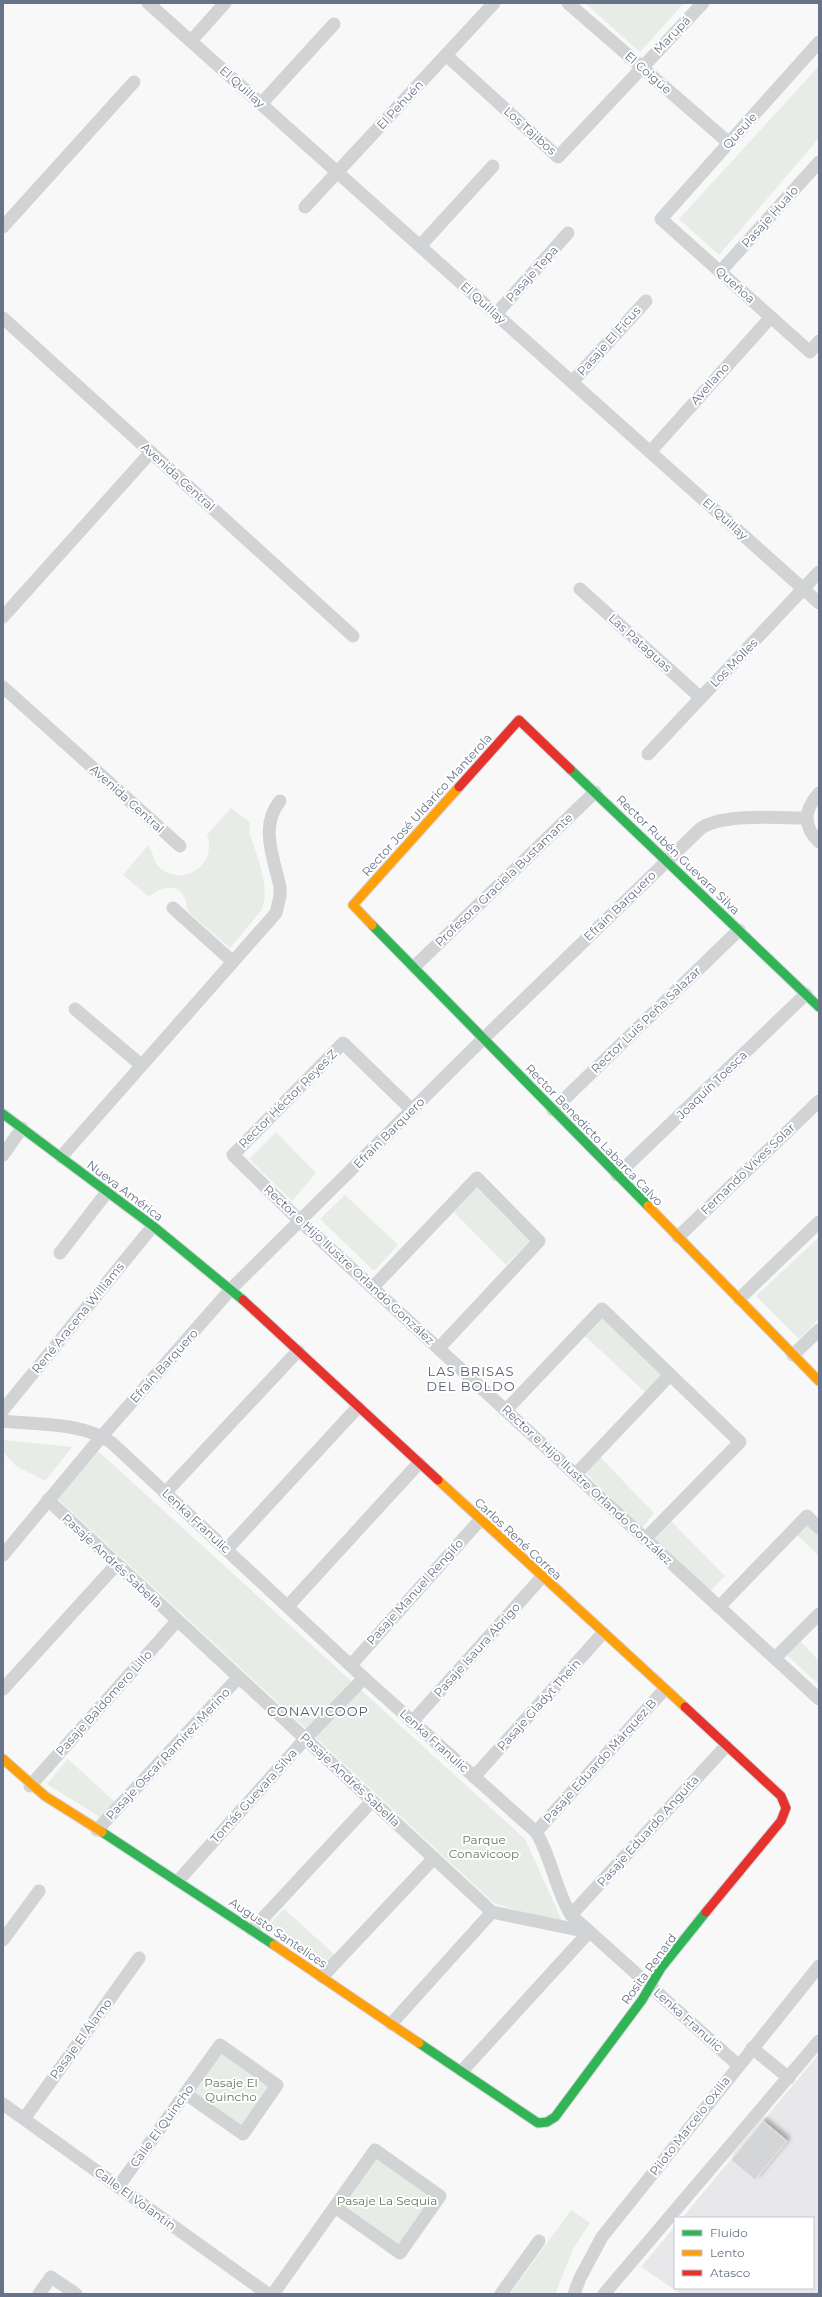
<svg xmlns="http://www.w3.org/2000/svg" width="822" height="2297" font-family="Montserrat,sans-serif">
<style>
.built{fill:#e8e8ea}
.green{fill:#e8ece6}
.building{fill:#d4d5d6;stroke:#e8e8e8;filter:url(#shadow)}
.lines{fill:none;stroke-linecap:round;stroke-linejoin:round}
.fast-casing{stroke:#d3d5d7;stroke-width:11}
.slow-casing{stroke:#d3d5d7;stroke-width:11}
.jam-casing{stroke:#d3d5d7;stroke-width:11}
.street{stroke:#d2d3d4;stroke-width:13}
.fast{stroke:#30b455;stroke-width:9}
.slow{stroke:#ff9f0a;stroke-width:9}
.jam{stroke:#e5322d;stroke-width:9}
.labels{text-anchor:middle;stroke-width:4;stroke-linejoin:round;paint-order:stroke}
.street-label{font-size:12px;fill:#677389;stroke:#fff}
.park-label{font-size:12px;fill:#637a63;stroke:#fff}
.neighbourhood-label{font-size:13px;letter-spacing:1px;fill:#565e6e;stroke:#fff}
</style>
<defs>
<filter id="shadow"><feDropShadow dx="3.5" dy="-3.5" stdDeviation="2" flood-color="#0004"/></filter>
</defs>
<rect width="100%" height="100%" fill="#f8f8f8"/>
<path class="built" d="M819,2054v240h-138l-40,-27 34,-41v62h138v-70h-131z"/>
<g class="green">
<path d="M585,3h99l-44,49z"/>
<path d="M819,66v72l-100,117 -40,-36z"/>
<path d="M231,808l19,14 -1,9c7,24 23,57 12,80l-31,37c-13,-12 -28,-23 -40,-35 -4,-4 -3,-10 -5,-15 -9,-17 -25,-10 -36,-1l-26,-22 25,-30c6,8 5,18 13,24 25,18 56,-6 46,-34z"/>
<path d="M276,1132l40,41 -24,28 -43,-42z"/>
<path d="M477,1188l53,53 -24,24 -52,-53z"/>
<path d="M345,1195l53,50 -24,26 -54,-52z"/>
<path d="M819,1237v82l-20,20 -43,-43z"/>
<path d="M602,1313l65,61 -20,20 -64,-60z"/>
<path d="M3,1440l69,7 -27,34 -29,-15 -13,-14z"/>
<path d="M98,1451l427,388 39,86 -70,-22 -437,-405z"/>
<path d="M600,1457l54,56 -13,16 -55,-56z"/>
<path d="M671,1521l54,55 -15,15 -56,-52z"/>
<path d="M808,1521l11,11v24l-23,-22z"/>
<path d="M799,1640l20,21v24l-33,-31z"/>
<path d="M68,1759l49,45 -14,15 -56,-35z"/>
<path d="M284,1909l51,46 -11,12 -58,-39z"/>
<path d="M221,2053l48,33 -29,41 -47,-34z"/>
<path d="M376,2158l56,39 -34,47 -55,-40z"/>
<path d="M571,2210l19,13 -17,26 -18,45h-45z"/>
</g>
<path class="building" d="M763,2121l24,20 -32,39 -24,-20z"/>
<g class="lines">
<g class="fast-casing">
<g id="fast">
<path d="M570,769l249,238"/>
<path d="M372,925l276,281"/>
<path d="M3,1114l150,112 90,74"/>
<path d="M102,1832l172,113"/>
<path d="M419,2043l119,80 9,-1 8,-5 87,-117 19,-32 45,-56"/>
</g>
</g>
<g class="slow-casing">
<g id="slow">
<path d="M372,925l-19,-20 106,-118"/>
<path d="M648,1206l171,175"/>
<path d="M438,1480l247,227"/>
<path d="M3,1759l42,37 57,36"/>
<path d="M274,1945l145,98"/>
</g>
</g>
<g class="jam-casing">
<g id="jam">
<path d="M459,787l60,-67 51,49"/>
<path d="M243,1300l195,180"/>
<path d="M685,1707l96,89 5,12 -5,13 -75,91"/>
</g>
</g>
<g class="street">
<path d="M148,3l671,600"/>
<path d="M568,3l161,140"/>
<path d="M191,41l34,-38"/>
<path d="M819,42l-158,177 149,133 9,-11"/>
<path d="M446,55l112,102 145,-154"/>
<path d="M261,104l73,-80"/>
<path d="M305,207l189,-204"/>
<path d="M3,227l131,-145"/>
<path d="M420,246l73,-80"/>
<path d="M720,272l99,-110"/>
<path d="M496,314l72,-81"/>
<path d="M3,318l350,318"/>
<path d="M572,382l74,-81"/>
<path d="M650,452l121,-135"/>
<path d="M580,589l121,109"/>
<path d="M3,617l148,-165"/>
<path d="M3,687l177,159"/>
<path d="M648,754l171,-182"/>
<path d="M819,793c-15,17 -17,32 0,49"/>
<path d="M173,908l60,54"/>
<path d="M414,967l181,-175"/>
<path d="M75,1009l66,56"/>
<path d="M412,1110l-69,-67 -110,112 67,66 519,478"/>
<path d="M553,1110l186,-180"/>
<path d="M3,1155l19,-27"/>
<path d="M61,1157l215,-244 4,-17v-9c-6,-28 -21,-61 0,-86"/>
<path d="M617,1175l189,-181"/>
<path d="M678,1237l141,-136"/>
<path d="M60,1253l47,-61"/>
<path d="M373,1287l104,-109 62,63 -100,107"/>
<path d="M739,1299l80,-77"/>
<path d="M793,1355l26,-25"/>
<path d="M3,1410l150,-184"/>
<path d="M506,1410l96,-101 138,133 -95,97"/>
<path d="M3,1421c35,4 79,1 109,22l252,235 172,154c16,26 19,57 35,83l167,150"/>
<path d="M576,1474l94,-99"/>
<path d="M165,1493l133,-142"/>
<path d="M48,1500l444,412 96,20"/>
<path d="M227,1549l131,-142"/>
<path d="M3,1555l99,-119 129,-147 252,-250 217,-210c21,-16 79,-11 106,-11"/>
<path d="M288,1606l131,-143"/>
<path d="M719,1607l88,-91 12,12"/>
<path d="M775,1658l44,-44"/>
<path d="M351,1665l129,-145"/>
<path d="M3,1689l113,-124"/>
<path d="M412,1722l130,-145"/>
<path d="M474,1777l129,-144"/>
<path d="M30,1786l147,-165"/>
<path d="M97,1830l141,-152"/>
<path d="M536,1832l128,-142"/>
<path d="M178,1881l127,-142 59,-61"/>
<path d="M571,1915l155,-169"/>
<path d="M252,1930l120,-129"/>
<path d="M3,1940l36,-49"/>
<path d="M322,1977l112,-119"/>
<path d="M391,2024l101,-112"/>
<path d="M752,2048l37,30"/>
<path d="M462,2071l127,-139"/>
<path d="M3,2104l265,190"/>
<path d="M24,2119l115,-161"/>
<path d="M118,2187l102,-142 57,40 -34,49 -57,-40"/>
<path d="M39,2294l12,-17 25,17"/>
<path d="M273,2294l102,-144 65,46 -40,57 -65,-46"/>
<path d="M501,2294l38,-53"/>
<path d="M574,2294l6,-16 22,-41 217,-271"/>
<path d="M604,2294l215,-253"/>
</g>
<use href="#fast" class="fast"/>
<use href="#slow" class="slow"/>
<use href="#jam" class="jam"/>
</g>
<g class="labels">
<g class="street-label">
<text transform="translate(672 35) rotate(-46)" y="4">Marupá</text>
<text transform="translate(648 73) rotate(41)" y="4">El Coigüe</text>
<text transform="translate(242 87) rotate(42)" y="4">El Quillay</text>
<text transform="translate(400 105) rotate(-47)" y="4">El Pehuén</text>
<text transform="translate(530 131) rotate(42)" y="4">Los Tajibos</text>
<text transform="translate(740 131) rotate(-48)" y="4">Queule</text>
<text transform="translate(770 217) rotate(-48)" y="4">Pasaje Hualo</text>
<text transform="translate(532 274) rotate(-48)" y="4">Pasaje Tepa</text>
<text transform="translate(735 285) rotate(42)" y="4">Queñoa</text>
<text transform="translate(483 303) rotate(42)" y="4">El Quillay</text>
<text transform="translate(609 341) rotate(-48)" y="4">Pasaje El Ficus</text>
<text transform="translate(710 384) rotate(-48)" y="4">Avellano</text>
<text transform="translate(178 477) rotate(42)" y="4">Avenida Central</text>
<text transform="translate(725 519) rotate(42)" y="4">El Quillay</text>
<text transform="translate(640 643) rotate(42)" y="4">Las Pataguas</text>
<text transform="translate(734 663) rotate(-46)" y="4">Los Molles</text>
<text transform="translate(127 799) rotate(42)" y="4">Avenida Central</text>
<text transform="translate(427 805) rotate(-48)" y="4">Rector José Uldarico Manterola</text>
<text transform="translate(678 855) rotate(44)" y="4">Rector Rubén Guevara Silva</text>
<text transform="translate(504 880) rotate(-44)" y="4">Profesora Graciela Bustamante</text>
<text transform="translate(620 906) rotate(-44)" y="4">Efraín Barquero</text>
<text transform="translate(646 1020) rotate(-44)" y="4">Rector Luis Peña Salazar</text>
<text transform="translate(712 1085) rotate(-44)" y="4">Joaquín Toesca</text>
<text transform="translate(288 1099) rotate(-45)" y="4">Rector Héctor Reyes Z</text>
<text transform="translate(389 1133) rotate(-45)" y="4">Efraín Barquero</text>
<text transform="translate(594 1135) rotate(46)" y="4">Rector Benedicto Labarca Calvo</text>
<text transform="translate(748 1169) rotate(-44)" y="4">Fernando Vives Solar</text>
<text transform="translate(125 1191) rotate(37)" y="4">Nueva América</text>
<text transform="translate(349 1265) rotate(43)" y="4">Rector e Hijo Ilustre Orlando González</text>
<text transform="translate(78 1318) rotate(-51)" y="4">René Aracena Williams</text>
<text transform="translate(164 1366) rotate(-48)" y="4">Efraín Barquero</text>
<text transform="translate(587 1485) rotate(43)" y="4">Rector e Hijo Ilustre Orlando González</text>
<text transform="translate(196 1521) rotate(43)" y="4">Lenka Franulic</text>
<text transform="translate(518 1539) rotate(43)" y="4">Carlos René Correa</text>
<text transform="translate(112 1561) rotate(43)" y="4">Pasaje Andrés Sabella</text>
<text transform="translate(415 1592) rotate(-48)" y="4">Pasaje Manuel Rengifo</text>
<text transform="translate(477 1650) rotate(-48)" y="4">Pasaje Isaura Abrigo</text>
<text transform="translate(104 1703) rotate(-48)" y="4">Pasaje Baldomero Lillo</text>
<text transform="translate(539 1705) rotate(-48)" y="4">Pasaje Gladyt Thein</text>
<text transform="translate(434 1741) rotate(42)" y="4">Lenka Franulic</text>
<text transform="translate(168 1754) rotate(-47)" y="4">Pasaje Oscar Ramírez Merino</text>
<text transform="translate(600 1761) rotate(-48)" y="4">Pasaje Eduardo Márquez B</text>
<text transform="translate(350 1780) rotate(43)" y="4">Pasaje Andrés Sabella</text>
<text transform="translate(254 1796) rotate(-48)" y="4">Tomás Guevara Silva</text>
<text transform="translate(648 1831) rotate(-48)" y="4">Pasaje Eduardo Anguita</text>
<text transform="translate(278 1933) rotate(34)" y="4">Augusto Santelices</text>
<text transform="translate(649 1969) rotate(-54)" y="4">Rosita Renard</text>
<text transform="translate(688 2020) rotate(42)" y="4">Lenka Franulic</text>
<text transform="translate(81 2039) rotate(-54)" y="4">Pasaje El Álamo</text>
<text transform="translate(162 2126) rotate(-54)" y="4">Calle El Quincho</text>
<text transform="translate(690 2126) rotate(-52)" y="4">Piloto Marcelo Oxilia</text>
<text transform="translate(135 2199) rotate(36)" y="4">Calle El Volantín</text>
</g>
<g class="park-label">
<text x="484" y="1844">Parque<tspan x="484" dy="14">Conavicoop</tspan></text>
<text x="231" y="2087">Pasaje El<tspan x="231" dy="14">Quincho</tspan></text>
<text x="387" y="2205">Pasaje La Sequia</text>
</g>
<g class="neighbourhood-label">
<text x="471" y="1376">LAS BRISAS<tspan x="471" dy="15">DEL BOLDO</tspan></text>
<text x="318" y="1716">CONAVICOOP</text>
</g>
</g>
<rect width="822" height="2297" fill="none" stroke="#677389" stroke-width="8"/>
<rect x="674" y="2217" width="140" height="72" fill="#ffffff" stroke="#c2c7d0"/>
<rect x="682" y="2230" width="20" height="6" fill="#30b455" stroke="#c2c7d0"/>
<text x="710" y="2237" font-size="12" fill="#677389">Fluido</text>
<rect x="682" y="2250" width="20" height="6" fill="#ff9f0a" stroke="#c2c7d0"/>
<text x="710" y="2257" font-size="12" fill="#677389">Lento</text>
<rect x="682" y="2270" width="20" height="6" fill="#e5322d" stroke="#c2c7d0"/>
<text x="710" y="2277" font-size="12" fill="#677389">Atasco</text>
</svg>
